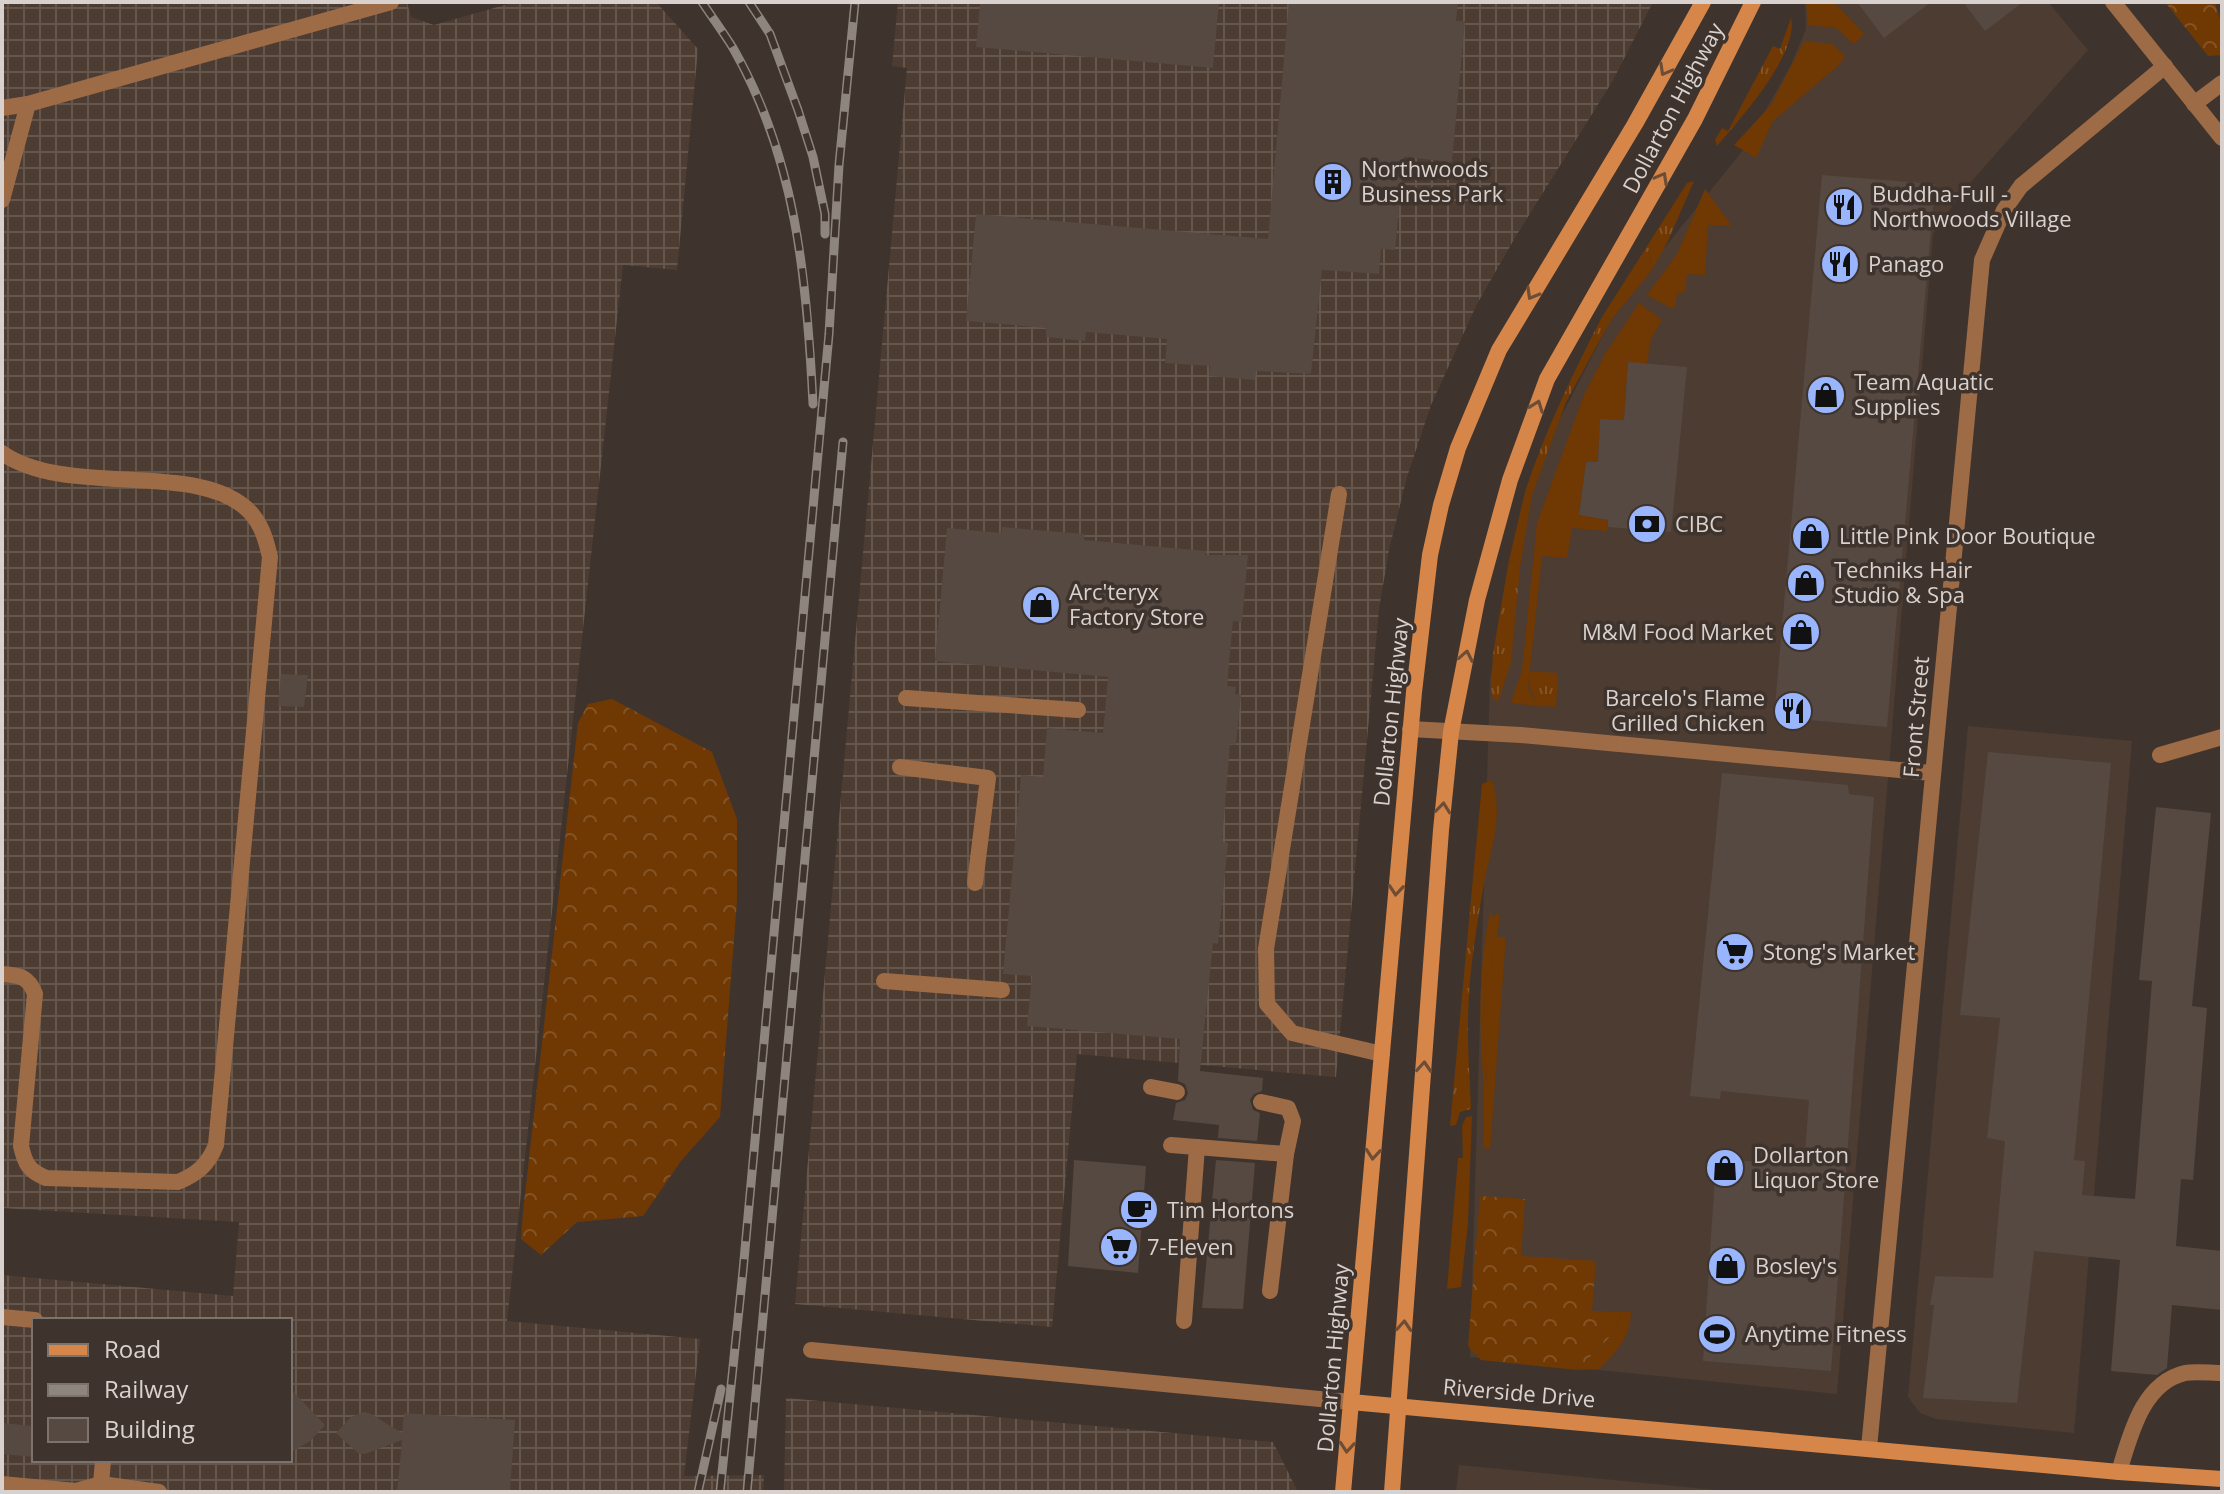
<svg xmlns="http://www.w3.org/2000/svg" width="2224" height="1494" font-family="'Open Sans',sans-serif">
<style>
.built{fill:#4d3c31}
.industrial{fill:url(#industrial-grid);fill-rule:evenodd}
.grass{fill:url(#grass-tufts)}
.forest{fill:url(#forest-crowns)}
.garden{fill:#703802}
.building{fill:#554941}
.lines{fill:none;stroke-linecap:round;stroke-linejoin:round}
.lane{stroke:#9e6b47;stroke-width:16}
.street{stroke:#9e6b47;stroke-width:16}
.secondary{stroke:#d7864a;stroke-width:16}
.rail-casing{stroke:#8e857f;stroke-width:9}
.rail{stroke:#3f342d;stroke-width:6;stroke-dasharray:18;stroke-linecap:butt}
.oneway{stroke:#6d4d36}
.labels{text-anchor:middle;stroke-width:7;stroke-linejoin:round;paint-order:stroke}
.street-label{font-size:22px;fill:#d9d1cd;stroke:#3f342d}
.poi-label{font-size:22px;fill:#d9d1cd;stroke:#3f342d;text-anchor:start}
</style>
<defs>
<pattern id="industrial-grid" width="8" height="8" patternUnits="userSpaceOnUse" patternTransform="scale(2)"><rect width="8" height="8" fill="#4d3c31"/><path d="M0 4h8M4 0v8" fill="none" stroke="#66574e"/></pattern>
<pattern id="grass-tufts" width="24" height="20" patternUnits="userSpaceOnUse" patternTransform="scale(2)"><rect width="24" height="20" fill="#703802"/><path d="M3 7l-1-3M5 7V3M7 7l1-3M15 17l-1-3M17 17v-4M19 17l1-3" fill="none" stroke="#845426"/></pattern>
<pattern id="forest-crowns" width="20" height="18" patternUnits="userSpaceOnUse" patternTransform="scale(2)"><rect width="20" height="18" fill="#703802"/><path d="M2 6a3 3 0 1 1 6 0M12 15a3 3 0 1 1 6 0" fill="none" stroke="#845426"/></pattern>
</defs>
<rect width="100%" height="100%" fill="#3f342d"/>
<g class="built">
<path d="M1805,2h243l40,48 -126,142 -29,42 -96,1160 -367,-37 20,-678 40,-202 88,-171 125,-156 47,-83 16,-38z"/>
<path d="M1968,726l164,15 -58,692 -138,-14 -16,-6 -12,-16z"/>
<path d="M1459,1465l278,27h-281z"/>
</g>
<g class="industrial">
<path d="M2,2h405l4,15 23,8 81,-23h141l42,47 -21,221 -54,-5 -116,1056 193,18 -16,137 80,-1 -1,17h-761v-217l231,21 6,-74 -237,-14zM34,1320h256v140h-256z"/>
<path d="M898,2h755l-41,80 -96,154 -39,68 -46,101 -24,72 -18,73 -10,59 -43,468 -259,-23 -25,273 -257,-23 112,-1236 -15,-2z"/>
<path d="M786,1398l487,44 25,50h-514z"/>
</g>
<g class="grass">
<path d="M1791,18c8,36 -52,102 -74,128l-2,-6 7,-12 6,3 45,-85 7,3z"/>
<path d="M1694,181l-27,62 -15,27 -3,-17 -5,-2 43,-68z"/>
<path d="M1602,317l9,3 -45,82 -34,93 -7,-3c20,-61 48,-119 77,-175z"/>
<path d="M1509,560l11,7 -9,95 -13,40 -7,-7 2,-41z"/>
<path d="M1530,671l28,2 -2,34c-24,-1 -28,-16 -26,-36z"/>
<path d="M1473,878h12c-9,51 -18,104 -17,156 0,25 2,50 3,75l-11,3 -4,13 -6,1z"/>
<path d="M1490,913l3,3 -4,32 4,4 -4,22 -3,1 -3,58 4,52 -3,3c-5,-58 -6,-117 6,-175z"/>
</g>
<g class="forest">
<path d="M2165,2h50l7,25v28l-14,1z"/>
<path d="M612,699l100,53 25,67v82l-17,216 -39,44 -38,55 -66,6 -36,33 -20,-16 2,-27 55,-489 10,-19z"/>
<path d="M1480,1196l45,3 -4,57 75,5 -4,50 30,1 -7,20 -38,38 -96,-10 -13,-14z"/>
</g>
<g class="garden">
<path d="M1806,2h28l30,32 -10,10 -18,-16 -28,-3z"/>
<path d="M1804,41l28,3 13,12 -5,8 -67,57 -17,37 -22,-13 37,-40z"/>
<path d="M1705,189l27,37 -24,-1 -3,50 -18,-1 -2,18 -8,1 -2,15 -6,-1 -22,-12 30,-41z"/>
<path d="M1644,251l5,2 3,17 -41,50 -9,-3z"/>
<path d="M1639,303l23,17 -11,19 -4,24h-19l-4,57 -24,-1 -2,43h-12l-7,53 29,5 -1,11 -35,-3 -5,30 -25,-2 -14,132 5,10 13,9 -35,-4 11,-33 15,-147 47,-128 21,-41z"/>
<path d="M1525,492l7,3 -12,72 -11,-7z"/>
<path d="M1492,780c11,35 1,62 -7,98h-12l9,-94z"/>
<path d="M1498,914h2l-3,23h9l-16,212 -7,-1 1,-60 3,-3 -4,-52 3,-58 3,-1 4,-22 -4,-4 4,-32z"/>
<path d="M1472,1116l-4,107 -7,64 -14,2 11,-131h5l-1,-32 4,-9z"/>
<path d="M1622,1312h9c-1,26 -14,39 -32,57l-22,1 38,-38z"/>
</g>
<g class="building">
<path d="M980,2h239l-6,66 -237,-21z"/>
<path d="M1289,2h169l-2,19h9l-13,141 -48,-5 -9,93 -14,-1 -2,25 -57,-4 -11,104 -55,-3 -1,9 -46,-4 1,-10 -45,-3 2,-24 -81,-7 -1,9 -39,-4v-9l-80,-7 10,-107 292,25z"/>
<path d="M1857,2h74l-47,36z"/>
<path d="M1963,2h60l-38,29z"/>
<path d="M1822,175l113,9 -48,543 -113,-10z"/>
<path d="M1628,362l59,5 -16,165 -63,-5v-7l-29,-5 7,-53h12l2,-43 24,1z"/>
<path d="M1002,527l83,7 -1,6 122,11 -1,4h43l-6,67 -9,-1 -6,65 9,1 -1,7 6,1 -5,50 -6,-1 -8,98 6,1 -10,101 -5,-1 -13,128 63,7 -1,13 -8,3 -4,6 3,10 7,3 -3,28 -39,-3 1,-13 -46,-5 3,-17 9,-3 3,-7 -3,-9 -7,-3 2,-42 -153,-13 5,-50 -29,-2 18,-199 22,2 4,-49 56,5 5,-56 -173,-16 12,-133 55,5z"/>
<path d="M281,674l27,1 -4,32 -26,-1z"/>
<path d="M1988,752l123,11 -37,397 11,1 -3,34 53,4 17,-218 -13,-1 17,-173 55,6 -19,193 15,2 -14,172 -12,-1 -5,67 46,5v59l-50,-5 -5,63 -10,7 -46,-4 9,-111 -86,-9 -17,152 -94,-5 11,-93h-4l5,-29 58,2 12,-137 -18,-3 13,-120 -40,-3z"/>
<path d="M1722,773l126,12 1,9 25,3 -43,574 -128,-10 13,-202 88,6 5,-65 -88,-9 -1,8 -30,-3z"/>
<path d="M1074,1160l72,6 -8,107 -70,-7z"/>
<path d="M1216,1160l39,3 -12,146 -41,-1z"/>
<path d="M290,1388l35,37 -15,16 -20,12z"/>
<path d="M364,1412l7,2 31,19 2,-20 111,7 -5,72h-113l5,-52 -37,14 -7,-1 -22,-20 15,-16z"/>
<path d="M2,1423l32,3v31l-32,-3z"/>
</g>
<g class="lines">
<g class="lane">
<path d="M2,108l26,-4 363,-102"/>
<path d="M2,200l26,-96"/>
<path d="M2,453c66,46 198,6 248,59 12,13 16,28 20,45l-54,588c-8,20 -19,29 -38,37l-132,-4c-17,-7 -21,-14 -25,-32l14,-152c-6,-17 -15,-19 -33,-20"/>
<path d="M1339,494l-73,455 1,55 25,29 90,21"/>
<path d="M906,698l172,12"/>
<path d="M1410,729l111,6 411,38"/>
<path d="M2160,755l62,-18"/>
<path d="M900,767l88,11 -13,105"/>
<path d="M884,981l118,9"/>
<path d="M1151,1087l26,5"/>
<path d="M1261,1102l27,6 5,13 -7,33 -16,137"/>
<path d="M1171,1145l115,9"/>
<path d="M2,1317l33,3"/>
<path d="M1184,1321l13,-174"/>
<path d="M2119,1472c11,-36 23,-89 66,-99 11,-2 25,0 37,0"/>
<path d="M2,1484l74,7 25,-7 58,8"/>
<path d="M101,1484l2,-24"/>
</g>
<g class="street">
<path d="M2113,2l109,136"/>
<path d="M2194,104l28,-21"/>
<path d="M811,1350l540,52"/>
<path d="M1869,1448l113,-1188 22,-50 17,-24 144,-120"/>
</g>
<g class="secondary">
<path d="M1351,1402l768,70 103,7"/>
<path d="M1343,1492l71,-800 16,-137 11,-50 17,-57 41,-98 136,-226 68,-122"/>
<path d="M1392,1492l49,-662 10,-98 26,-132 33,-120 37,-101 148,-260 58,-117"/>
</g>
<g class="rail-casing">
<g id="rail">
<path d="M702,2c10,15 21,30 31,46 63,110 74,232 80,356"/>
<path d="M749,2l21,32 28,76 15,47 12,57v20"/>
<path d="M698,1492l23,-103"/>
<path d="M720,1492l23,-221 86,-937 10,-169 16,-163"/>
<path d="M747,1492l96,-1050"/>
</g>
</g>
<use href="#rail" class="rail"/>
</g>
<defs><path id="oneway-chevron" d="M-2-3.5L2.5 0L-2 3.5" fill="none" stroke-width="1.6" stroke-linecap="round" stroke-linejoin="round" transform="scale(2)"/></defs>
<g class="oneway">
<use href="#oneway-chevron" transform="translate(1665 70) rotate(119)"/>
<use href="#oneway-chevron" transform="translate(1662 178) rotate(-61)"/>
<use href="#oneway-chevron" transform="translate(1532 294) rotate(120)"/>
<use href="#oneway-chevron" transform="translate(1537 406) rotate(-70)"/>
<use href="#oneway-chevron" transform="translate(1466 656) rotate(-79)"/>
<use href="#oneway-chevron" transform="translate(1443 808) rotate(-84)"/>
<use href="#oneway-chevron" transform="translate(1396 890) rotate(95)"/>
<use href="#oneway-chevron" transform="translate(1424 1067) rotate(-86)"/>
<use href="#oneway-chevron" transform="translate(1373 1154) rotate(95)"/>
<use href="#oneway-chevron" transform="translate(1404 1326) rotate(-86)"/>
<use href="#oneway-chevron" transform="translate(1347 1447) rotate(95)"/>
</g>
<defs>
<g id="building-disc" transform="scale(2)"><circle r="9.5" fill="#98b5fd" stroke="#3f342d"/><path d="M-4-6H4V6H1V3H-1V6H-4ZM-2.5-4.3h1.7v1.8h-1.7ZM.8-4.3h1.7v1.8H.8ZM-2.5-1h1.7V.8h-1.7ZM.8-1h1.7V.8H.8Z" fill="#111"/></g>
<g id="restaurant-disc" transform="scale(2)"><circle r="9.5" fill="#98b5fd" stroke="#3f342d"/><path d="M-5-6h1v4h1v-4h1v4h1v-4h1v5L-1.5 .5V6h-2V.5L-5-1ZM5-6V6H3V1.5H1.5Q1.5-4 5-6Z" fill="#111"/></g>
<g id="shop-disc" transform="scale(2)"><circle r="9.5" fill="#98b5fd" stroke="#3f342d"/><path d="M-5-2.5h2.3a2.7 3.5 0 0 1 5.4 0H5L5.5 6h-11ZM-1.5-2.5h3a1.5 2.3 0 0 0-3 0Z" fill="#111"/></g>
<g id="bank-disc" transform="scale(2)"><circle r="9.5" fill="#98b5fd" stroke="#3f342d"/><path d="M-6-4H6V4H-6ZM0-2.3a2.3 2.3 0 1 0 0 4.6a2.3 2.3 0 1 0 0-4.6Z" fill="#111"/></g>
<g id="supermarket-disc" transform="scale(2)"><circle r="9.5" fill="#98b5fd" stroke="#3f342d"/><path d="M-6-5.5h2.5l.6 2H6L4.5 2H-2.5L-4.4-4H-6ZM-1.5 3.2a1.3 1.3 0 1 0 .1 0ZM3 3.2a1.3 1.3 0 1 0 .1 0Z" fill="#111"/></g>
<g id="cafe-disc" transform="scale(2)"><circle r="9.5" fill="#98b5fd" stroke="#3f342d"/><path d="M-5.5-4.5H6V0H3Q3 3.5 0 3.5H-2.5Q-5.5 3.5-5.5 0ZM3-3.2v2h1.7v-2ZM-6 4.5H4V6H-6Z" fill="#111"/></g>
<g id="stadium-disc" transform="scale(2)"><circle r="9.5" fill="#98b5fd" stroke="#3f342d"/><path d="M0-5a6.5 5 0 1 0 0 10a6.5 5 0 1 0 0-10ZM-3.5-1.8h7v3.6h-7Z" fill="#111"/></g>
</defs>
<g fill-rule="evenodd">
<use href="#building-disc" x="1333" y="182"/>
<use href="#restaurant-disc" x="1844" y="207"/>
<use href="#restaurant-disc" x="1840" y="264"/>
<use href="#shop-disc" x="1826" y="395"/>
<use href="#bank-disc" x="1647" y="524"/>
<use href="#shop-disc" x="1811" y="536"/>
<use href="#shop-disc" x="1806" y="583"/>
<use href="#shop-disc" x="1041" y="605"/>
<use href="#shop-disc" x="1801" y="632"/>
<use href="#restaurant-disc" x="1793" y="711"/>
<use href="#supermarket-disc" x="1735" y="952"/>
<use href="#shop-disc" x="1725" y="1168"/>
<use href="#cafe-disc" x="1139" y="1210"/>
<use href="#supermarket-disc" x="1119" y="1247"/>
<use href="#shop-disc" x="1727" y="1266"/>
<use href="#stadium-disc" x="1717" y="1334"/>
</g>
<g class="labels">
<g class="street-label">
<text transform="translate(1673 108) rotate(-62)" y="8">Dollarton Highway</text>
<text transform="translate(1391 712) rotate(-84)" y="8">Dollarton Highway</text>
<text transform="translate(1916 717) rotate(-85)" y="8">Front Street</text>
<text transform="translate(1333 1358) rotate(-85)" y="8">Dollarton Highway</text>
<text transform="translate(1519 1393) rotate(5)" y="8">Riverside Drive</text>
</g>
<g class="poi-label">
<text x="1361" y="177">Northwoods<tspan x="1361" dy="25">Business Park</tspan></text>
<text x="1872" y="202">Buddha-Full -<tspan x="1872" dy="25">Northwoods Village</tspan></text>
<text x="1868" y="272">Panago</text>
<text x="1854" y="390">Team Aquatic<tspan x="1854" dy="25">Supplies</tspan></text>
<text x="1675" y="532">CIBC</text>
<text x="1839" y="544">Little Pink Door Boutique</text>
<text x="1834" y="578">Techniks Hair<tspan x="1834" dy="25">Studio &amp; Spa</tspan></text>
<text x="1069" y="600">Arc'teryx<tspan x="1069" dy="25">Factory Store</tspan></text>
<text x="1773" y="640" text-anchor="end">M&amp;M Food Market</text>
<text x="1765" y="706" text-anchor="end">Barcelo's Flame<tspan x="1765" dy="25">Grilled Chicken</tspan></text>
<text x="1763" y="960">Stong's Market</text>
<text x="1753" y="1163">Dollarton<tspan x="1753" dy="25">Liquor Store</tspan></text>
<text x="1167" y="1218">Tim Hortons</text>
<text x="1147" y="1255">7-Eleven</text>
<text x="1755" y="1274">Bosley's</text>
<text x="1745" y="1342">Anytime Fitness</text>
</g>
</g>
<rect width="2224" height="1494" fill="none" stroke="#d9d1cd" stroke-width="8"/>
<rect x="32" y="1318" width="260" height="144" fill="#3f342d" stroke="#7d736d" stroke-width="2"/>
<rect x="48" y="1344" width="40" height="12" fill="#d7864a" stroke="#7d736d" stroke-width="2"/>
<text x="104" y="1358" font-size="24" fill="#d9d1cd">Road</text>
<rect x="48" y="1384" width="40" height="12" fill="#8e857f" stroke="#7d736d" stroke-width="2"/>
<text x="104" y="1398" font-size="24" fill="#d9d1cd">Railway</text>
<rect x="48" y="1418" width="40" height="24" fill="#554941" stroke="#7d736d" stroke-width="2"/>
<text x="104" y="1438" font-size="24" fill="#d9d1cd">Building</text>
</svg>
